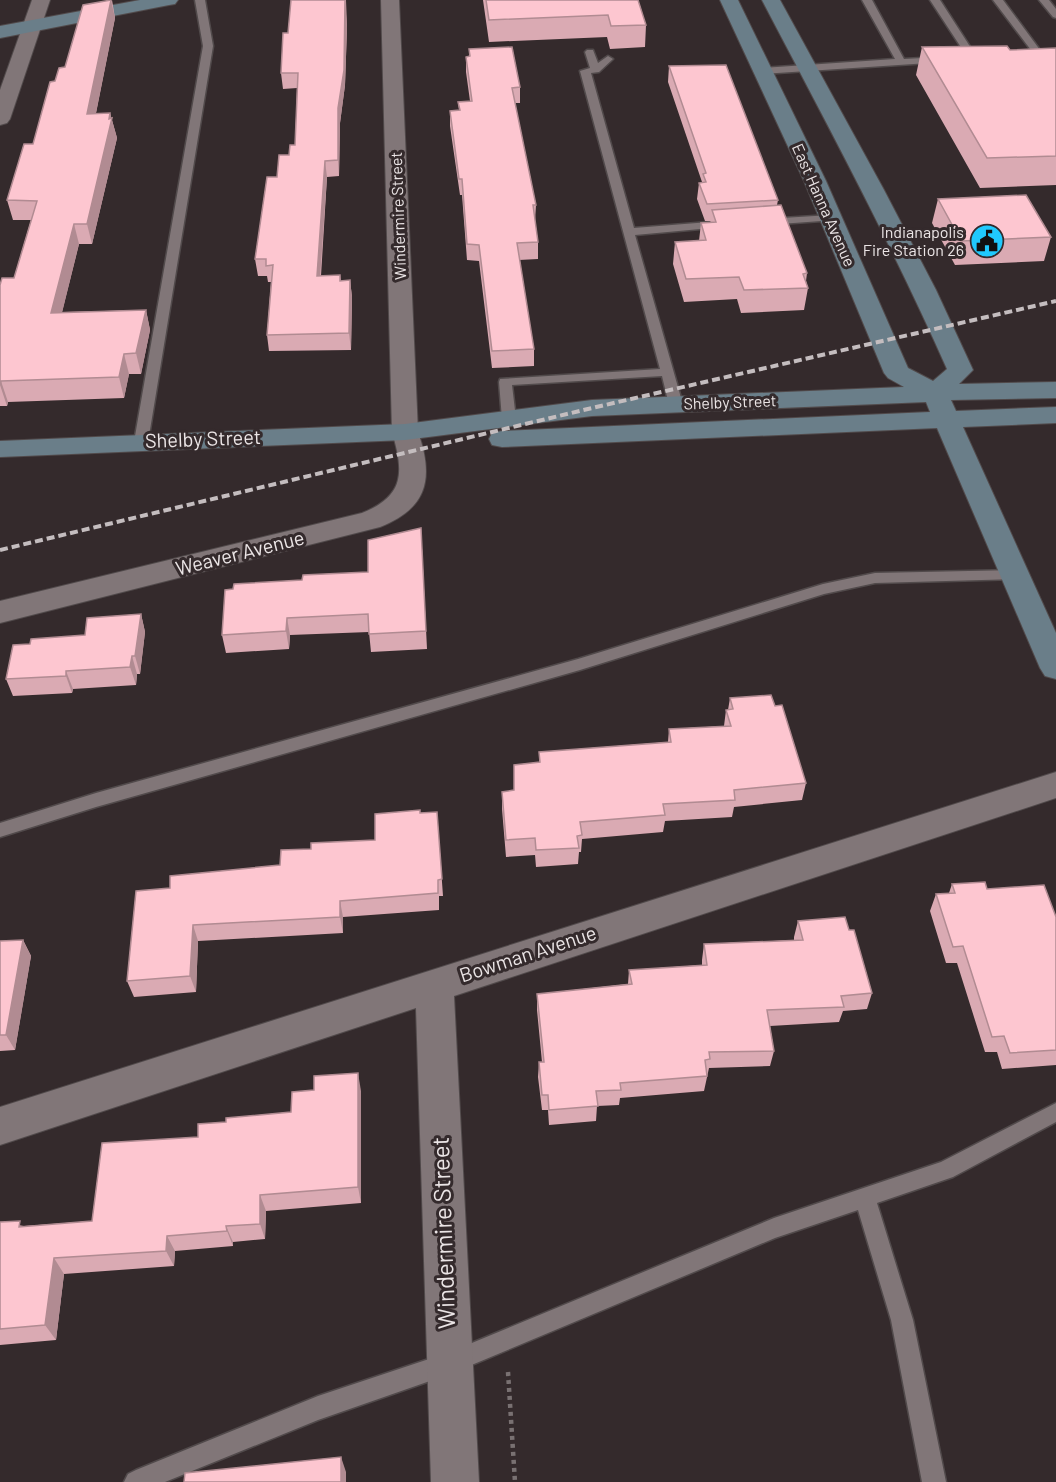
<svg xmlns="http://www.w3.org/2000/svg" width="1056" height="1482" font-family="Barlow,sans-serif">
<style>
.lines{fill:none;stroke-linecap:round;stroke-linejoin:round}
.lane-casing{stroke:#514a4b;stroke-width:3}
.street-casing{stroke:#514a4b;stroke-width:2}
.secondary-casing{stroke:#514a4b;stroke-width:2}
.path{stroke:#797172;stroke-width:4.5;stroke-dasharray:4 4;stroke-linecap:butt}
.lane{fill:#817678;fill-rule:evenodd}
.street{fill:#817678;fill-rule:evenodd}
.secondary{fill:#6a7e89;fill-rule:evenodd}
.rail{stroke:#c4bdbf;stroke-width:4;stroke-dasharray:8 4;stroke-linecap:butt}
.wall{fill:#daaab3}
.shaded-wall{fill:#b18b92}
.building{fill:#fdc6d0;stroke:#b18b92;stroke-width:1.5}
.labels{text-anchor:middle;stroke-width:6;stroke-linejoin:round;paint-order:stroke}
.far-street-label{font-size:16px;fill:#ebe5e6;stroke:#342a2c}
.far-poi-label{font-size:16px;fill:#ebe5e6;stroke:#342a2c;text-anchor:end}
.street-label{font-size:20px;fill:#ebe5e6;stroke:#342a2c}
.near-street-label{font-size:24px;fill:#ebe5e6;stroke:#342a2c}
</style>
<rect width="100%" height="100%" fill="#342a2c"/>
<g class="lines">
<g class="lane-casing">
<g id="lane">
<path d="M195,0h10l8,46 -65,396 -7,4 -7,-4 69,-396z"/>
<path d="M862,0h10l32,59 37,-2 3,1v4l-182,12 -5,-3 5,-3 133,-9z"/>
<path d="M930,0h10l38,59 -2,2h-6z"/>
<path d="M993,0h10l40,54v4h-6z"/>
<path d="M1039,0h10l7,9v9l-3,-1z"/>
<path d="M587,50h6l5,13 10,-7 5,3 -14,13 -8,1 43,155 88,-7 6,3 -6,3 -87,8 48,170 -2,3h-10l-2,-3 -7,-29 -150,9 4,34 -7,4 -7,-4 -3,-37 1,-3 160,-10 -80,-298 10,-3 -5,-16z"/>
<path d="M831,215l4,1v4l-69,5 -6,-3 6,-3z"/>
<path d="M1016,570l7,5 -2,4 -146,4 -51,11 -244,76 -484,137 -96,30v-14l96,-30 482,-134 245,-75 52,-11z"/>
<path d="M1056,1103v19l-103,55 -76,26 36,117 33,162h-24l-31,-162 -33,-110 -83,28 -325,136 -132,46 -153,62h-41l4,-8 8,-4 182,-74 132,-44 324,-134 167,-56z"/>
</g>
</g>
<g class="street-casing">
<g id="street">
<path d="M32,0h18l-40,119 -3,4 -7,2v-35z"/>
<path d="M381,0h18l19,432c16,46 10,76 -38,95l-380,96v-22l362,-88c43,-17 42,-41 30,-81z"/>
<path d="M1056,772v26l-602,198 25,486h-48l-15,-474 -416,137v-38z"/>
</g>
</g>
<g class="secondary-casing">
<g id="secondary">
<path d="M140,0h38l-3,4 -6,1 -169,33v-12z"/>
<path d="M720,0h18l88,181 82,187 25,13 14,-12c-56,-126 -121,-247 -185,-369h18l104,190 52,100 37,80 -14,14 97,-2v16l-105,2 5,11 100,-4v16l-93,4 93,206v46l-11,-3 -5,-8 -103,-240 -435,19 -10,-2 -3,-6 3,-6 10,-2 428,-19 -4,-10 -334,14 -187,24 -405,17v-16l405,-17 187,-24 312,-13 -16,-9 -4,-5 -80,-192z"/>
</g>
</g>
<path class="path" d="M508,1372l7,110"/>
<use href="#lane" class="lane"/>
<use href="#street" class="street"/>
<use href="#secondary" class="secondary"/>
<path class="rail" d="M0,550l592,-142 464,-107"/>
</g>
<g class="wall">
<path d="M112,0l3,18 -19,95h14l7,25 -25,106h-13l-17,68 84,-2 4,20 -9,44h-12l-5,24 -116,4 -1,4h-7v-121l14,-7 17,-58h-18l-6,-20 26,-56 22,-63z"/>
<path d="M291,0h55l1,28 -2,57 -5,38 -1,53 -12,1 -6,99 19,-1 1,6 9,-1 2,17 -1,53 -82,1 -2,-16 4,-53h-3l-1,-6h-9l-3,-17 22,-82 18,-32 2,-57 -14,1 -2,-16 7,-40z"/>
<path d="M483,0h155l8,25 -1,22 -35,2 -3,-12 -118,5z"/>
<path d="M922,47l88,3 46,-2v137l-76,3 -64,-113z"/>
<path d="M469,49l51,38v16h-5l21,102 -1,16 3,21v17l-19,1 15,89v17l-42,2 -13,-107 -12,-1 -5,-65h-2l-10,-69v-15l9,-1 -1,-8 12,-1 -4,-29v-15l3,-1z"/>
<path d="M669,66l109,134 -1,5 30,68 -1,8 2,7 -4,22 -63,3 -4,-14 -53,3 -11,-38 2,-22 24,-1 2,-18 9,-1 1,-1h-6l-8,-22 2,-16 3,-1 -34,-100z"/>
<path d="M938,199l113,38 -7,24 -89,4 -23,-42z"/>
<path d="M421,528l6,121 -56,3 -2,-20 -79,3 -1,14 -63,4 -4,-18 11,-46 135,-17z"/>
<path d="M141,614l4,18 -5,42h-3l-1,11 -63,4 -1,4 -59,3 -7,-17 24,-35 55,-9z"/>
<path d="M730,698l45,8 31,77 -4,17 -68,7 -2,10 -67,4 -2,11 -81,7 -1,13h-2l-1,12 -42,3 -1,-12 -29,2 -4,-48v-17l12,-2 25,-27v-11l129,-10 1,-13 55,-3 2,-16h2z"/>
<path d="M437,812l6,84h-4v14l-96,7v16l-145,8 -2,51 -62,5 -7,-16 43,-93 110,-23 95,-25 45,-27z"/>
<path d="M952,884l35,5 69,28v148l-54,4 -5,-17h-12l-28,-89h-11l-16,-52 6,-17 13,-1z"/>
<path d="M798,921l51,9 23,63 -5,16 -24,2 -4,11 -69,4 4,25 -4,15 -61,2 -5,23 -84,7 -1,7 -22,1 -1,15 -47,4 -1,-15h-6l-4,-33 1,-15h3l-5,-52v-16l91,-10 1,-14 73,-5v-5l2,-16 90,-4v-3z"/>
<path d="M23,940l8,16 -16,94 -15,1v-110z"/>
<path d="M361,1091v112l-95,8 -1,28 -32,3v4l-58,5 -1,15 -110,8 -8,66 -56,5v-123l24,4 68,-5 106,-84 28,-15 65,-10z"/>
</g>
<g class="shaded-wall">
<path d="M111,0l4,18 -23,115 -5,-19z"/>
<path d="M345,0l2,28 -2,57 -5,38 -1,53 -1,-16v-52z"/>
<path d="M110,113l7,25 -25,106 -5,-20z"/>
<path d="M325,161l2,16 -8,116 -2,-17z"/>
<path d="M74,224l5,20 -22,89 -6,-20z"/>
<path d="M350,280l2,17 -1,53 -2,-17z"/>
<path d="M146,310l4,20 -9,44 -5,-21z"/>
<path d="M124,354l5,20 -5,24 -5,-21z"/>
<path d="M1,381l7,21 -1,4 -7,-21z"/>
<path d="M141,614l4,18 -5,42 -5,-18z"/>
<path d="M287,618l3,17 -1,14 -3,-18z"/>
<path d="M132,656l5,18 -1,11 -6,-18z"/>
<path d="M66,671l7,18 -1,4 -6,-17z"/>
<path d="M340,901l3,16v16l-3,-16z"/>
<path d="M193,925l5,16 -2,51 -6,-16z"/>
<path d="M23,940l8,16 -16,94 -9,-15z"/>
<path d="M358,1073l3,18v112l-3,-16z"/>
<path d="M260,1195l6,16 -1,28 -5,-15z"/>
<path d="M226,1226l7,16v4l-6,-15z"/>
<path d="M167,1236l8,15 -1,15 -8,-15z"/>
<path d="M54,1258l10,16 -8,66 -11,-15z"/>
<path d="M341,1457l5,15v10h-5z"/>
</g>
<g class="building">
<path d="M111,0l-24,114 23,-1 -1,6 3,-1 -25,106h-13l-23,89 95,-3 -10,43 -12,1 -5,23 -118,4 -1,4v-100l2,-7h12l23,-77 -30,-1 17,-56h9l17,-62 5,-1 4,-13 6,-1 18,-62z"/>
<path d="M291,0h54l-1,70 -6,38v52l-13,1 -8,115 23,-1v6l10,-1 -1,53 -82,2 6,-70 -7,1v-7h-11l12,-82h10l2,-22h10l1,-10h5l3,-72h-17l2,-40h5z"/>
<path d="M486,0h152l8,25 -35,1 -3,-11 -119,5z"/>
<path d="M1007,46l3,4 46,-2v108l-69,2 -65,-111z"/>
<path d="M512,47l8,40 -8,1 24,117h-3l5,37 -21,1 17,106 -42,2 -13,-106 -12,-1 -5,-65h-3l-9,-68 10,-1 -2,-8 14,-1 -6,-44 4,-1 -1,-7z"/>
<path d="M726,65l52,135 -71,4 -8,-21 7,-1 -3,-8 3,-1 -37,-107z"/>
<path d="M1026,195l25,42 -90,4 -23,-42z"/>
<path d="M781,205l26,68 -4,1 5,14 -64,2 -5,-13 -53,2 -11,-37 31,-2 -5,-17 15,-1 -4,-12z"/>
<path d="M421,528l5,103 -57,3 -1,-20 -81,4 -1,13 -64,4 3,-45 8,-1 1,-5 68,-4 1,-5 65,-3v-32z"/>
<path d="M141,614l-6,42h-3l-2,11 -64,4v5l-60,3 7,-34 17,-1 1,-5 54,-4 2,-17z"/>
<path d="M771,695l4,11 7,-1 24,78 -72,7 1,10 -72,4 2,11 -85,7 2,13 -5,1 2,12 -43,2 -1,-12 -29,2 -4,-48 12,-2v-25l26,-3 -1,-10 132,-10 -2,-13 62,-3 -5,-16 7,-1 -3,-11z"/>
<path d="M420,810v3l17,-1 5,67 -4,1v13l-98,8v16l-147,8 -3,51 -63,5 9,-90 34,-3v-12l110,-11 1,-15 30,-1v-6l64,-3v-26z"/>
<path d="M985,882l2,7 57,-4 12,32v133l-46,3 -6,-17 -12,1 -29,-91 -10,1 -17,-53 19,-1 -3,-9z"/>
<path d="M845,917l4,13h5l18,63 -31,3 3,11 -77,3 7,41 -65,1 1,7 -5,1 2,16 -87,7 1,7 -25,1 2,15 -49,4 -1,-15h-6l-3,-33h5l-7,-68 95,-10 -3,-14 78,-5 -3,-21 99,-4 -5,-19z"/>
<path d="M23,940l-17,95h-6v-94z"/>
<path d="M358,1073v114l-98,8v29l-34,2 1,5 -60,5 -1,15 -112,7 -9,67 -45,4v-107l20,-1 -1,6 73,-6 10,-78 96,-6v-13l28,-2v-4l65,-6 1,-20 22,-2v-14z"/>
<path d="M341,1457v25h-157l1,-9z"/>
</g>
<defs>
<g id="civic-disc" transform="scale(1.725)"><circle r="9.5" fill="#20c9fd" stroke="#342a2c"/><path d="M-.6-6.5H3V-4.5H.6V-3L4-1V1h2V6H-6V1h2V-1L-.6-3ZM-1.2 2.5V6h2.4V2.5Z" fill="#111"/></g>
</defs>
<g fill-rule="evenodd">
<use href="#civic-disc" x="987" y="241"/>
</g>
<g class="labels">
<g class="far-street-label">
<text transform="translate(824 205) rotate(66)" y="6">East Hanna Avenue</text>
<text transform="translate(398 216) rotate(-92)" y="6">Windermire Street</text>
<text transform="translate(730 402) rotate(-2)" y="6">Shelby Street</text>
</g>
<g class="far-poi-label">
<text x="964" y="238">Indianapolis<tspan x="964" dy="18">Fire Station 26</tspan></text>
</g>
<g class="street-label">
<text transform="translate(203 439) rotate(-2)" y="7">Shelby Street</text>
<text transform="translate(240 553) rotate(-14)" y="7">Weaver Avenue</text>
<text transform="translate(528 954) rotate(-18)" y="7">Bowman Avenue</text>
</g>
<g class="near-street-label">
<text transform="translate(444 1233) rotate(-92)" y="8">Windermire Street</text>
</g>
</g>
</svg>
